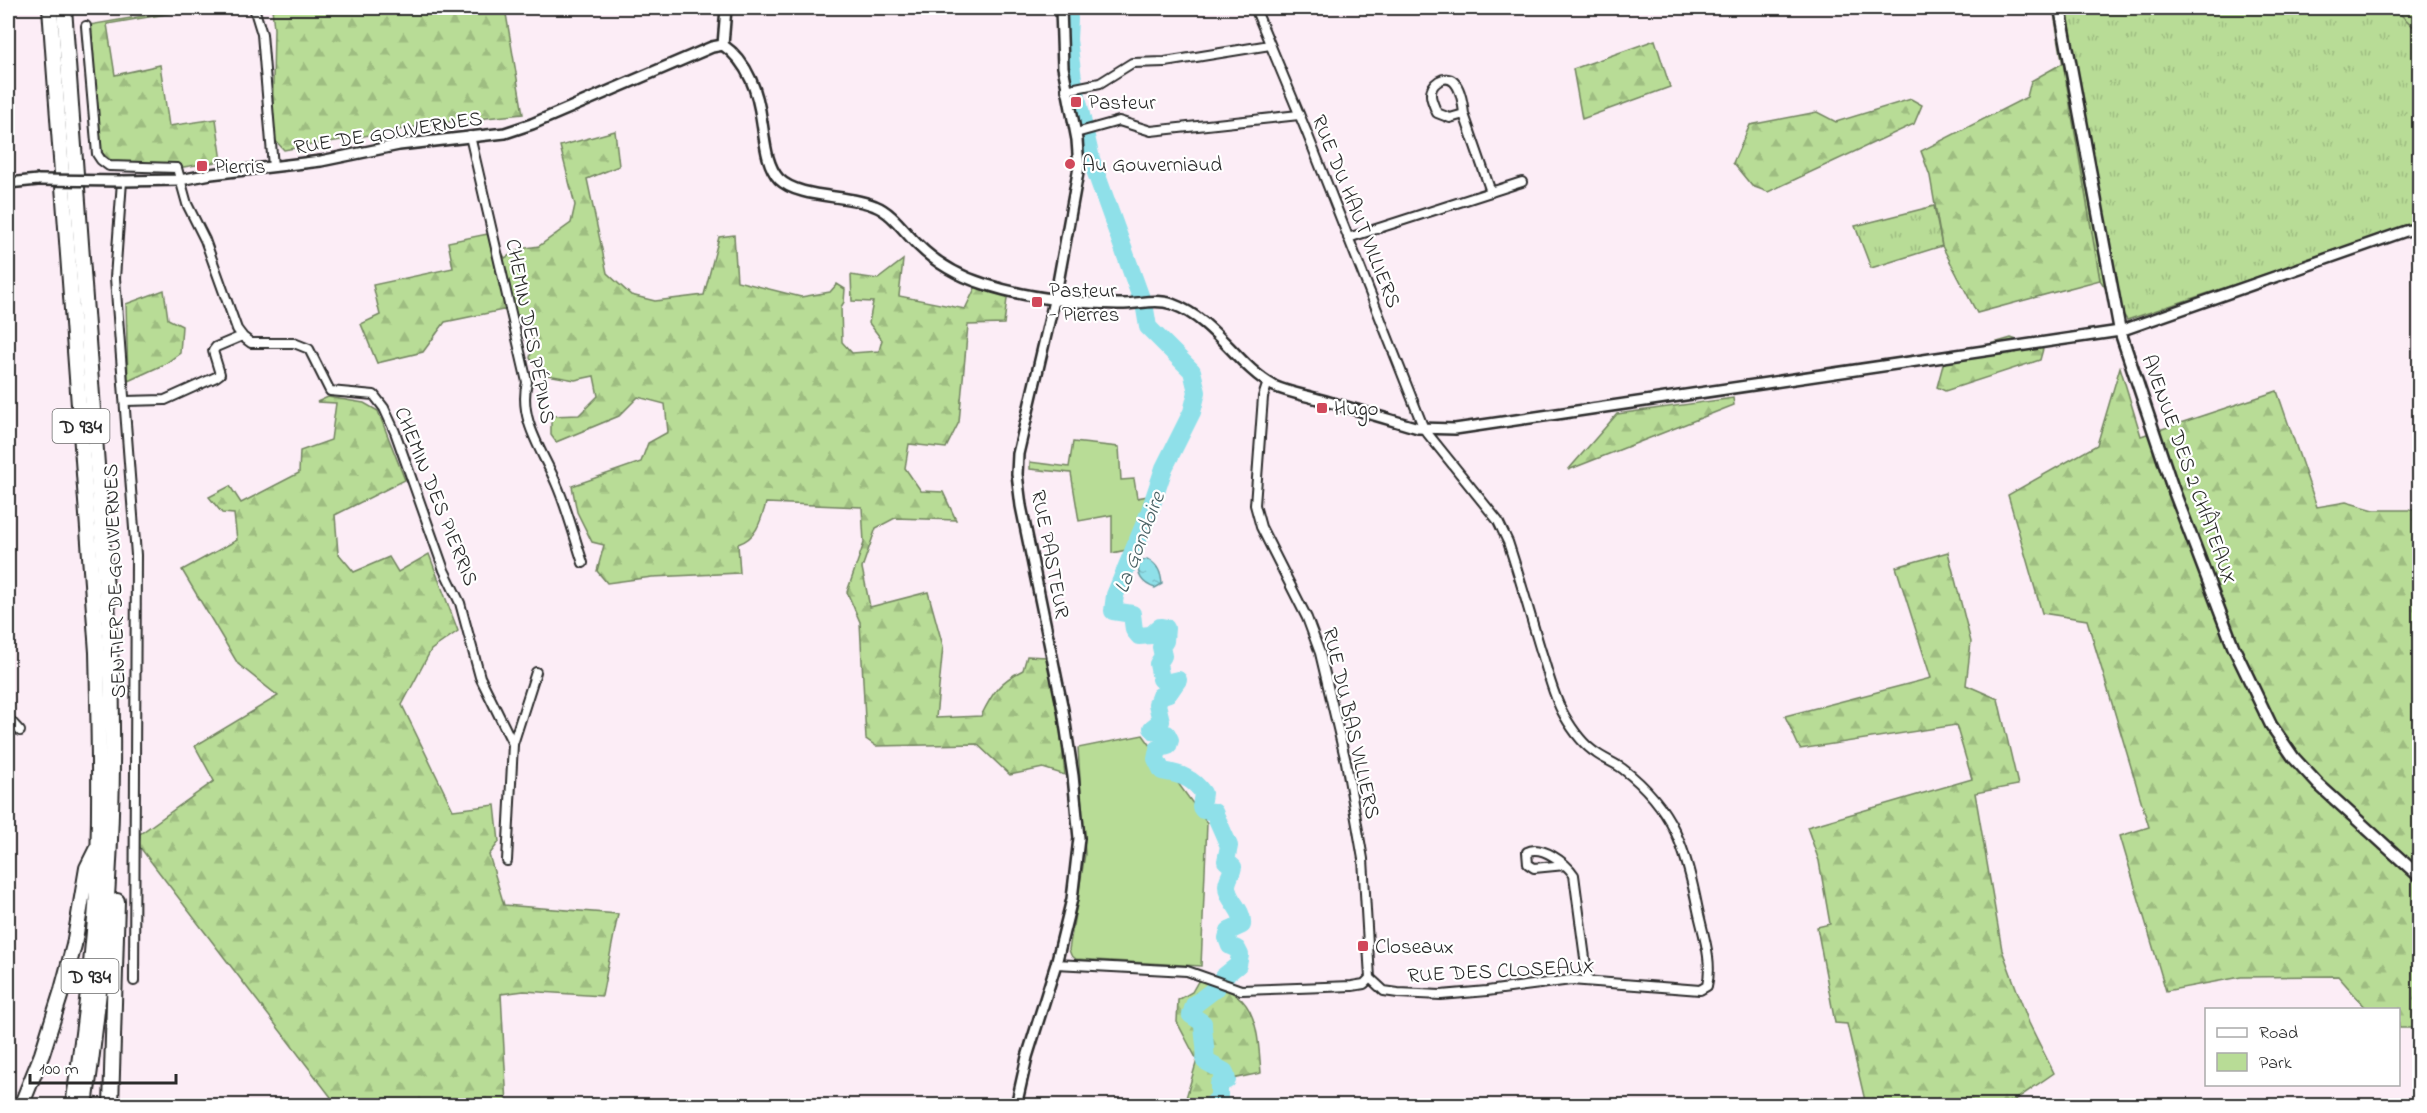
<svg xmlns="http://www.w3.org/2000/svg" width="2427" height="1113" font-family="'Indie Flower',sans-serif">
<style>
.grass{fill:url(#grass-tufts);stroke:#728460;stroke-width:1.5}
.forest{fill:url(#forest-firs);stroke:#728460;stroke-width:1.5}
.green{fill:#b8dc96;stroke:#728460;stroke-width:1.5}
.water{fill:url(#water-ripples);stroke:#67989d;stroke-width:1.5}
.lines{fill:none;stroke-linecap:round;stroke-linejoin:round}
.river{stroke:#8fe0e9;stroke-width:18}
.minor-casing{stroke:#2b2b2b;stroke-width:12}
.tertiary-casing{stroke:#2b2b2b;stroke-width:14}
.secondary-casing{stroke:#2b2b2b;stroke-width:15}
.trunk-casing{stroke:#2b2b2b;stroke-width:18}
.minor{stroke:#fff;stroke-width:8}
.tertiary{stroke:#fff;stroke-width:9}
.secondary{stroke:#fff;stroke-width:10}
.trunk{stroke:#fff;stroke-width:14}
.tertiary-bridge-casing{stroke:#2b2b2b;stroke-width:14;stroke-linecap:butt}
.tertiary-bridge{stroke:#fff;stroke-width:9}
.poi-dot{fill:#d1495b;stroke:#fff;stroke-width:2}
.labels{text-anchor:middle;stroke-width:4.5;stroke-linejoin:round;paint-order:stroke}
.shield{fill:#fff;stroke:#6b6b6b;stroke-width:1.5}
.shield-label{font-size:20px;font-weight:bold;fill:#2b2b2b}
.poi-label{font-size:21px;fill:#2b2b2b;stroke:#fff;text-anchor:start}
.street-label{font-size:21px;fill:#2b2b2b;stroke:#fff}
.water-label{font-size:22px;font-style:italic;fill:#496164;stroke:#fff}
</style>
<defs>
<pattern id="grass-tufts" width="24" height="20" patternUnits="userSpaceOnUse" patternTransform="scale(1.5)"><rect width="24" height="20" fill="#b8dc96"/><path d="M3 7l-1-3M5 7V3M7 7l1-3M15 17l-1-3M17 17v-4M19 17l1-3" fill="none" stroke="#9ebd81"/></pattern>
<pattern id="forest-firs" width="22" height="20" patternUnits="userSpaceOnUse" patternTransform="scale(1.5)"><rect width="22" height="20" fill="#b8dc96"/><path d="M5 1l3.5 6h-7zM16 11l3.5 6h-7z" fill="#9ebd81"/></pattern>
<pattern id="water-ripples" width="26" height="14" patternUnits="userSpaceOnUse" patternTransform="scale(1.5)"><rect width="26" height="14" fill="#8fe0e9"/><path d="M2 4q2-2 4 0t4 0M15 11q2-2 4 0t4 0" fill="none" stroke="#7cc0c8"/></pattern>
</defs>
<rect width="100%" height="100%" fill="#fcedf6"/>
<filter id="ink" filterUnits="userSpaceOnUse"><feTurbulence type="fractalNoise" baseFrequency=".0167" numOctaves="2"/><feDisplacementMap in="SourceGraphic" scale="12" xChannelSelector="R" yChannelSelector="G"/><feConvolveMatrix kernelMatrix="1 2 1 2 8 2 1 2 1" color-interpolation-filters="sRGB"/></filter>
<g filter="url(#ink)">
<g class="grass">
<path d="M2053,8h341l25,24v191l-292,97 -27,-40z"/>
<path d="M1934,206l8,40 -71,22 -16,-42z"/>
</g>
<g class="forest">
<path d="M190,8h12l-95,16 8,51 45,-10 9,61 47,-7 6,42 -45,7 -60,-2 -17,-15 -11,-126z"/>
<path d="M272,8h233l18,106 -85,9 -154,27 -12,-13 2,-108z"/>
<path d="M2394,8h25v24z"/>
<path d="M1655,40l15,47 -88,32 -9,-50z"/>
<path d="M2063,63l37,217 -123,33 -35,-67 -12,-70 -9,-25 106,-54 4,-16z"/>
<path d="M1911,99l11,6 -8,19 -146,68 -16,-6 -19,-23 17,-38 67,-13 19,10z"/>
<path d="M615,131l4,35 -32,13 20,94 24,22 24,6 49,-6 15,-58 15,-2 3,46 64,16 29,-5 7,-8 8,5 -1,13 -3,5 1,35 10,11 27,-2 3,-11 -13,-17 4,-21 -21,-1 -1,-26 27,4 25,-19 -4,36 66,13 14,-29 29,10 -4,34 -36,1 -9,97 -13,26 -37,-4 -4,24 16,23 22,1 13,28 -61,-2 -19,10 -14,40 8,39 58,-15 15,54 -7,72 45,-2c12,-24 18,-34 42,-46l4,-14 20,1 13,70 5,48 -22,-7 -33,7 -33,-31 -101,2 -10,-7 -6,-117 -13,-30 17,-49 -2,-36 -96,-4c-5,17 -9,35 -28,41l2,29 -88,4 -45,6 -10,-12 7,-26 -12,-3 -15,-30 -5,-26 69,-24 7,-19 20,-11 -3,-28 -27,-7 -19,19 -63,26 -5,-7v-19l28,-1 19,-19 -4,-20 -19,4 -33,-6 -12,-16 5,-28 -17,-15 -15,-5 -58,12 -22,30 -46,11 -16,-39 19,-9 -7,-30 80,-17 -5,-26 44,-9 13,25 15,-9 19,-3 32,-23 4,-18 -15,-59z"/>
<path d="M164,290l4,29 14,7 -2,27 -15,11 -37,17 -2,-77z"/>
<path d="M2011,338l32,11 -3,11 -95,31 -8,-4 7,-26 19,-9z"/>
<path d="M2120,367l21,69 136,-45 40,116 29,-5 28,8h45v518h-20l-1,-18 -31,-1 -29,-33 -97,1 -75,14 -46,-155 29,-9 -62,-207 -45,-7 -34,-118 89,-50z"/>
<path d="M328,397l36,6 14,8 27,69 -70,35 3,38 16,19 35,-15 9,15 31,-18 29,77 -27,19 -29,55 51,105 42,-5 4,37 -10,13 15,50 114,9 -16,82 -78,-5 -23,3 6,111h-170l-198,-259 1,-12 74,-53 -19,-35 83,-50 -40,-32 -56,-94 55,-30 -3,-26 -12,-1 -13,-16 21,-11 11,17 58,-30 1,-22 31,-11 5,-37 -19,-1z"/>
<path d="M1733,398l1,7 -166,65 49,-56z"/>
<path d="M1948,552l23,90 -5,43 32,14 20,86 -43,8 27,157 27,73 25,50 -39,27 -15,5h-134l-19,-81 -12,-1 -18,-96 13,-3 -11,-63 -12,-34 165,-48 -16,-54 -156,24 -15,-33 146,-38 -35,-111z"/>
<path d="M1200,978c14,6 32,12 42,22 17,18 17,50 19,73l-29,6 -13,26h-35l13,-45 -20,-38 1,-22 14,-8z"/>
</g>
<g class="green">
<path d="M1073,442l46,5 2,33 13,-1 3,19 16,-3 -22,54 -19,4v-38l-33,6 -8,-48 -41,-4v-7l39,5z"/>
<path d="M1143,735l64,88 -6,143 -125,-7 -5,-4 -2,-5 16,-96 -7,-106z"/>
</g>
<path class="water" d="M1147,559c11,6 14,13 15,25l-7,4c-12,-4 -20,-13 -15,-26z"/>
<g class="lines">
<path class="river" d="M1069,18l-1,22 5,39 18,80 54,150 3,18 44,44 5,21 -5,20 -28,56 -15,45 -34,82 -2,16 19,3 2,16 5,6 12,-1 9,-8 6,1 -1,13 -4,6 2,9 -5,8 3,15 4,4 13,-3 -9,13 -9,3 -3,8 4,17 -9,7 4,4 11,2 3,6 -2,6 -10,3 -2,10 6,12c18,3 31,7 41,22l-2,14 2,3 11,2 15,34 -3,15 7,6c-1,7 -6,12 -6,19 0,15 17,23 15,39l-13,6 -2,7 3,8 7,3 3,6 -2,10 -15,12 -8,12 -21,16 -3,10 12,8c0,14 4,25 2,38l20,11 2,8 -8,4v13l-8,9"/>
<g class="minor-casing">
<g id="minor">
<path d="M254,8l8,26 11,133"/>
<path d="M1255,8l52,125 117,296 74,92 10,21c12,36 22,73 33,109 7,21 12,45 23,64 8,14 18,29 32,38 8,6 19,10 27,16 51,39 63,81 75,141 5,24 15,51 9,76l-7,4 -129,-10 -84,11 -46,4 -43,-2 -14,-2 -14,-13"/>
<path d="M86,26l11,128 4,6 8,6 68,2 10,36 18,36 32,89 6,8 8,6h43l15,6 21,42 44,4 10,13 11,24 49,138 16,33 20,74 33,67 -6,117"/>
<path d="M1066,90l34,-7 32,-20 33,-1 105,-17"/>
<path d="M1464,114c-1,-10 -3,-25 -10,-32 -9,-9 -24,2 -23,13 0,5 4,13 6,18l13,5 14,-4 27,78"/>
<path d="M1076,133l43,-12 32,10 148,-16"/>
<path d="M470,136l57,246c-9,37 15,68 29,101 11,25 18,53 27,80"/>
<path d="M122,181l-7,97 21,277 -2,426"/>
<path d="M1348,238l174,-56"/>
<path d="M1268,382l-5,15 -8,108 6,22 46,91 13,35 26,109 17,97 7,119"/>
<path d="M125,401l40,-1 51,-23 4,-3 -7,-23 3,-4 26,-11"/>
<path d="M8,718l12,13"/>
<path d="M513,744l23,-72"/>
<path d="M1565,865l-31,3 -6,-4 -1,-12c14,-8 39,11 47,23l14,106"/>
<path d="M1056,964l131,7 54,19 111,-4 12,-2 6,-6"/>
</g>
</g>
<g class="tertiary-casing">
<g id="tertiary">
<path d="M723,45c26,18 35,48 39,78 3,18 4,42 17,56 20,20 69,15 96,27 18,7 29,26 43,39 18,18 41,31 66,39 43,14 89,19 134,20 17,1 37,-6 54,0 44,16 64,61 102,82 13,6 30,9 44,13 33,9 66,19 100,29l37,1 665,-98 286,-100 14,-3"/>
<path d="M723,45l3,-37"/>
<path d="M122,181l58,-1 31,-6 110,-13 78,-16 106,-12 27,-9 180,-77 11,-2"/>
<path d="M8,183l30,-3"/>
<path d="M1016,1106l11,-49 29,-93 16,-65 7,-61 -6,-62 -10,-66 -42,-204 -4,-32 1,-20 39,-166 22,-121 -2,-27 -14,-73 -2,-59"/>
</g>
</g>
<g class="secondary-casing">
<path id="secondary" d="M2060,8l60,323 52,155 61,160 38,79 23,33 25,27 101,92"/>
</g>
<g class="trunk-casing">
<g id="trunk">
<path d="M50,8l47,644c2,85 4,170 -1,255 -5,66 -13,132 -23,199"/>
<path d="M64,8l46,637c7,155 -3,307 -25,461"/>
<path d="M21,1106l21,-52 20,-64 12,-45 13,-77 9,-18"/>
<path d="M111,1106l6,-205"/>
</g>
</g>
<use href="#minor" class="minor"/>
<use href="#tertiary" class="tertiary"/>
<use href="#secondary" class="secondary"/>
<use href="#trunk" class="trunk"/>
<g class="tertiary-bridge-casing">
<path id="tertiary-bridge" d="M38,180l84,1"/>
</g>
<use href="#tertiary-bridge" class="tertiary-bridge"/>
</g>
</g>
<g class="poi-dot">
<rect x="1070" y="96" width="12" height="12" rx="3"/>
<circle cx="1070" cy="164" r="6"/>
<rect x="196" y="160" width="12" height="12" rx="3"/>
<rect x="1031" y="296" width="12" height="12" rx="3"/>
<rect x="1316" y="402" width="12" height="12" rx="3"/>
<rect x="1357" y="940" width="12" height="12" rx="3"/>
</g>
<g class="labels">
<g class="shield">
<rect x="52.5" y="409" width="57" height="34" rx="4.5"/>
<rect x="61.5" y="959" width="57" height="34" rx="4.5"/>
</g>
<g class="shield-label">
<text x="81" y="433">D 934</text>
<text x="90" y="983">D 934</text>
</g>
<g class="poi-label">
<text x="1088" y="109">Pasteur</text>
<text x="1082" y="171">Au Gouverniaud</text>
<text x="214" y="173">Pierris</text>
<text x="1049" y="297">Pasteur<tspan x="1049" dy="24">- Pierres</tspan></text>
<text x="1334" y="415">Hugo</text>
<text x="1375" y="953">Closeaux</text>
</g>
<g class="street-label">
<text transform="translate(388 132) rotate(-9)" y="7">RUE DE GOUVERNES</text>
<text transform="translate(1357 211) rotate(68)" y="7">RUE DU HAUT VILLIERS</text>
<text transform="translate(531 331) rotate(79)" y="7">CHEMIN DES PÉPINS</text>
<text transform="translate(2190 469) rotate(70)" y="7">AVENUE DES 2 CHÂTEAUX</text>
<text transform="translate(437 496) rotate(68)" y="7">CHEMIN DES PIERRIS</text>
<text transform="translate(1051 554) rotate(79)" y="7">RUE PASTEUR</text>
<text transform="translate(114 581) rotate(-92)" y="7">SENTIER DE GOUVERNES</text>
<text transform="translate(1352 723) rotate(77)" y="7">RUE DU BAS VILLIERS</text>
<text transform="translate(1501 970) rotate(-3)" y="7">RUE DES CLOSEAUX</text>
</g>
<g class="water-label">
<text transform="translate(1138 542) rotate(-69)" y="8">La Gondoire</text>
</g>
</g>
<rect width="2427" height="1113" fill="none" stroke="#fff" stroke-width="30"/>
<rect x="15" y="15" width="2397" height="1083" fill="none" stroke="#2b2b2b" stroke-width="2" filter="url(#ink)"/>
<rect x="2205" y="1008" width="195" height="78" fill="#ffffff" stroke="#aaaaaa" stroke-width="1.5"/>
<rect x="2217" y="1028" width="30" height="9" fill="#ffffff" stroke="#aaaaaa" stroke-width="1.5"/>
<text x="2259" y="1038" font-size="18" fill="#2b2b2b">Road</text>
<rect x="2217" y="1053" width="30" height="18" fill="#b8dc96" stroke="#aaaaaa" stroke-width="1.5"/>
<text x="2259" y="1068" font-size="18" fill="#2b2b2b">Park</text>
<path d="M30 1074v9h146v-9" fill="none" stroke="#2b2b2b" stroke-width="3"/>
<text x="39" y="1074" font-size="18" fill="#2b2b2b" stroke="#ffffff" stroke-width="4.5" paint-order="stroke">100 m</text>
</svg>
